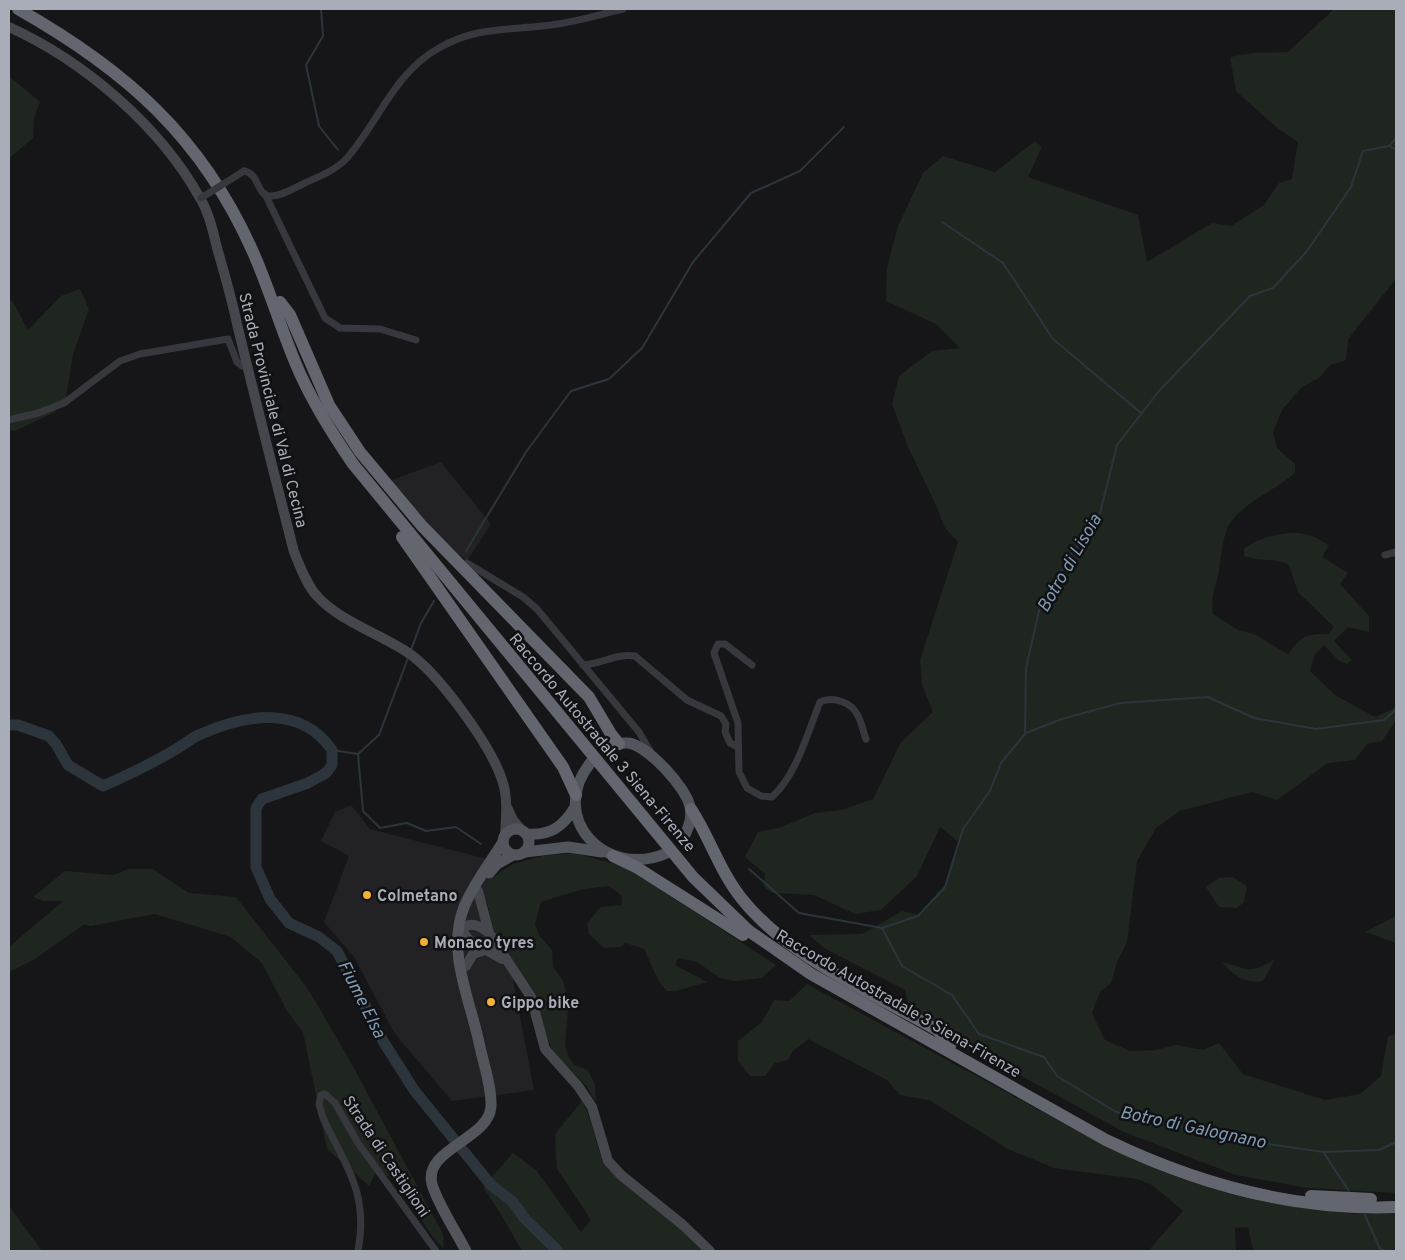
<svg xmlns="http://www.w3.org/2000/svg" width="1405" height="1260" font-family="Overpass,sans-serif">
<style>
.built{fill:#222225}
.green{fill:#1e261f}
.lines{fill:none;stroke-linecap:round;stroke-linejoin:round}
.stream{stroke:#2c353c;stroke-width:2}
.river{stroke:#2c353c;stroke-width:11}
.street{stroke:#37383d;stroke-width:7}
.secondary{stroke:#45474d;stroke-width:10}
.primary{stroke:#53555c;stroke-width:11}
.highway{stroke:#63666e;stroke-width:12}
.street-bridge{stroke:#37383d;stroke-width:7}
.poi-dot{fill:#f2b134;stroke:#111113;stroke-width:2}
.labels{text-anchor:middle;stroke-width:5;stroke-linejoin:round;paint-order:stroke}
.street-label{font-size:16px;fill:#a8adb8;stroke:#111113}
.poi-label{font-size:16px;font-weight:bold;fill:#a8adb8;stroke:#111113;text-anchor:start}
.water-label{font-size:18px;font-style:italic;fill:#7f9bb3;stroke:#111113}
</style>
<rect width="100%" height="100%" fill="#161618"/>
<g class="built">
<path d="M441,462l50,62 -24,37 -22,-17 -56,-63z"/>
<path d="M351,805l19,24 117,30 8,15 -9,15 1,19 22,50 25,132 -82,11 -57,-67 -41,-77 -30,-35 25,-66 -28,-15 14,-29z"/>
</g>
<g class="green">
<path d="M1334,9h62v270l-44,55 -4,6 -2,20 -16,5 -11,13 -17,9 -20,23 -9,22 4,16 18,16v9c-20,18 -61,33 -69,59 -4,12 -5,25 -7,38 -3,19 -9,24 -6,44l25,16 16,4 34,20c14,-18 17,-20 40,-20l6,-7 -36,-35 -9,-27c-15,-8 -30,-3 -45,-9v-7c15,-12 45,-20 64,-14 7,1 14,7 21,10l-7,12 26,16 -8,11 29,32v16l-21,-5 -14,14 18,19 -5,4 -9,-4 -14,-15 -9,9 -5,17 25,24 40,22 20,-9 1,12 -14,21 -15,3 -12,16 -27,3 -51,37 -25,-8 -72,19 -24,17 -19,33 -10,81 -10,20 -6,21 -11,9 -8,21 13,27 25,11 25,-1 22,-5 26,5 16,-7 24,31 82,26 35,-6 21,-18 7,-40 8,-2v159l-89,-5 -71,-13 -112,-43 -161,-88 -13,-12 -41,-26 -4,-16 -81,-42 -15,-13 53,-1 40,-23 17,4 26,-28 15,-44 -20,-16 -23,49 -36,34 -26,4 -41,-19 -41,-2 -9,-6 1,-13 -20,-17 13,-25 21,-4 36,-15 27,-3 31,-11 28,-57 32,-30 -11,-27 -2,-25 38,-118 -13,-14 -10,-25 -27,-56 -16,-43 7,-28 33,-25 28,-3 -24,-24 -50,-23 1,-33 11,-42 25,-53 20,-17 52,16 40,-31 7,6 -14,30 110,38 9,47 65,-39 19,3 33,-21 15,-22 13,-4 6,-37 -22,-15 -40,-36 -6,-34 22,-4 36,-1z"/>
<path d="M9,76l31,26 -6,16 -1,20 -24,20z"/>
<path d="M80,289l9,20 -16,45 -7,44 -11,14 -38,18 -8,1v-129l3,-2 16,30 33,-34z"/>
<path d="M573,853l53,14 150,98 -14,13 -27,3 -15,-3 -23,-16 -19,-4 -3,7 32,17 -31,9h-9l-8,-9 -15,-33 -18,-6 -6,4 -16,1 -15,-14 -2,-10 13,-17 22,-2v-9l-13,-10 -26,3 -42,13 -6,22 4,11 13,15 1,17 9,12 4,13 2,18 -3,35 3,10 6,10 14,5 7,15 1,17 -9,-15 -34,-36 -60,-125 -7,-27v-10l5,-11 22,-14 29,-8z"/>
<path d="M128,869h25l36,24 47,4 72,92 41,70 94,175 1,15 -12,-13 -35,-55 -20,-11 -8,16 -42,-37 -24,-117 -16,-21 -25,-48 -31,-26 -76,-23 -64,12 -8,-1 -48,34 -26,13v-25l54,-46h-20l-10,-4 32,-26 48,4z"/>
<path d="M1233,877l14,9 -3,16 -7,6 -18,-1 -13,-20 13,-9z"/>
<path d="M1396,916v27l-31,-11z"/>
<path d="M1275,959l-12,22c-16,4 -32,-7 -41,-19 28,7 25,13 53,-3z"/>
<path d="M807,984l293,159 69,31 30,10 122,26 33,4 42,-1v38h-143l-5,-24 -13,1 1,23h-88l35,-40 -31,-26 -15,-6 -83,-11 -46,-19 -79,-49 -29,-5 -13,-15 -79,-41 -15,12 -5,9 -13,3 -10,13h-15l-12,-15v-20l24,-19 12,-22 15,1z"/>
<path d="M582,1101c12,21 13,46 24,66l82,68 15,16h-181l-23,-40 -16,-24 30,-34 23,17 45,62 10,-12 -34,-51 -2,-35z"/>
<path d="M9,1206l33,45h-33z"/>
</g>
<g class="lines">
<g class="stream">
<path d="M321,9l2,27 -17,29 13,61 19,24"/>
<path d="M1390,146l6,4"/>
<path d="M942,222l61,41 50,76 88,74"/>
<path d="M466,551l60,-99 45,-61 38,-12 33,-31 51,-86 58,-69 49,-22 44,-44"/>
<path d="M411,650l10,-27 13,-22"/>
<path d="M1026,733l36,-14 58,-16 88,-6 46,21 62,11 68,-9 12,-11"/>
<path d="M332,750l26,4 5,57 17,17 27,-5 19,8 30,-4 25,17"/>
<path d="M358,754l21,-19 29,-77"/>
<path d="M749,869l50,44 83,15 36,-12 27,-29 18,-58 27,-38 11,-28 24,-29 1,-66 13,-57 32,-56 29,-42 17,-68 42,-54 91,-95 23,-8 34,-37 44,-64 12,-36 26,-5 7,-8"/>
<path d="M882,928l20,38 50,29 27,39 65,23 13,19 59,36 132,29 75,11 56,-2 17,-8"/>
<path d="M1324,1153l26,40"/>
<path d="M1365,1215l15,34 5,2"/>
</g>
<path class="river" d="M9,725h9l31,11 7,8 12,21 35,21c25,-11 52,-24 75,-38 8,-5 15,-11 23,-14 45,-20 100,-29 131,16v15l-6,8 -18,10 -46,16 -6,9v59l14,32 19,24 30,14 18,14 46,90 31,49 77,95 22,17 12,17 33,32"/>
<g class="street">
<path d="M244,171c15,2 13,24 25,25 11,1 23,-7 32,-11 16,-8 34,-14 46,-27 32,-37 48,-86 92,-110 34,-20 65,-18 103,-22 27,-2 55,-11 81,-17"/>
<path d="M265,194l60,124 15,10 40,1 36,11"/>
<path d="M9,420l29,-7 26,-10 56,-42 20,-7 88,-15 9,23 5,4 5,-2"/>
<path d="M1385,555l11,-3"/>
<path d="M467,563l56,34 14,12 102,123 13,22"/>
<path d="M583,665c18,-1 35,-12 52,-9l52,44 34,16 5,8 -1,8 5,11 8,4"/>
<path d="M752,665l-27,-21h-7l-4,9 24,70 1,49 8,16 14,8 11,1c25,-23 35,-63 48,-95 13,-6 32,0 38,14 4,7 5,16 8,23"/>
<path d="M358,1251c11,-58 -12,-84 -35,-133l-4,-14 2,-9 4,-1 10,9 23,40 78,108"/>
</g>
<g class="secondary">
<path d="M9,27c75,34 151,99 191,171 9,15 13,33 17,50 8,27 15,53 21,80 18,75 37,149 56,224 6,14 12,32 23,44 21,24 63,38 90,56 31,20 86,96 96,131 5,17 3,35 2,53"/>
<path d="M508,809l5,11 9,11"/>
<path d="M478,891l11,42 42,64 14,52 33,37 14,21 16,54 13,14 62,50 27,26"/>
<path d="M461,930l9,11 32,18"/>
<path d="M461,930c9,-10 19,-4 28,3"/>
<path d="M466,966l7,-12 12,-4"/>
</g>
<g class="primary">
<path d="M606,749c7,-3 14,-7 22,-6 19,2 59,45 62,64 3,12 -2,23 -8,33"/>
<path d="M591,762c-45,56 15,118 76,91"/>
<circle cx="516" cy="842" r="13"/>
<path d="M526,834c24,2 37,-7 49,-27"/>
<path d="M525,852l43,-5 34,5"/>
<path d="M489,873l8,-9 16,-9"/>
<path d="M466,1251c-10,-20 -28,-46 -34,-67 -9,-35 56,-44 59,-77 1,-19 -7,-41 -11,-60 -9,-46 -34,-94 -16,-140 10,-24 26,-44 39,-65"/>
</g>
<g class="highway">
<path d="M18,9c108,61 184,128 235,243 16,36 27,74 42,110 15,37 36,70 58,102l340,413 56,54 62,43 295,166c91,44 188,71 290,67"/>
<path d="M280,302l10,13 39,90 31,47 62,74 167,171 22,37 8,10"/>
<path d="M402,537l161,230 13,28"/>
<path d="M691,809c19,29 29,63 51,90 45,57 132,95 195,131l14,14"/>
<path d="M613,856l23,11 107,68"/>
<path d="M1311,1196l60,3"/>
</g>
<path class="street-bridge" d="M201,198l43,-27"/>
</g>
<g class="poi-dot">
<circle cx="367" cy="895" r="5"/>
<circle cx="424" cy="942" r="5"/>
<circle cx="491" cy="1002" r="5"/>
</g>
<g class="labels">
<g class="street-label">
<text transform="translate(274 410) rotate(76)" y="6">Strada Provinciale di Val di Cecina</text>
<text transform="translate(603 742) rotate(50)" y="6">Raccordo Autostradale 3 Siena-Firenze</text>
<text transform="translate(899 1003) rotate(30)" y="6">Raccordo Autostradale 3 Siena-Firenze</text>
<text transform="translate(387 1156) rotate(56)" y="6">Strada di Castiglioni</text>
</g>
<g class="poi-label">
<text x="377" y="901">Colmetano</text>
<text x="434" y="948">Monaco tyres</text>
<text x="501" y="1008">Gippo bike</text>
</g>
<g class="water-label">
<text transform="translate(1069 563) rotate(-60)" y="6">Botro di Lisoia</text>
<text transform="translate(362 999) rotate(63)" y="6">Fiume Elsa</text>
<text transform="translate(1193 1127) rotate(12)" y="6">Botro di Galognano</text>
</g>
</g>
<rect width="1405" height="1260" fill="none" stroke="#a8adb8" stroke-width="20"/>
</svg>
